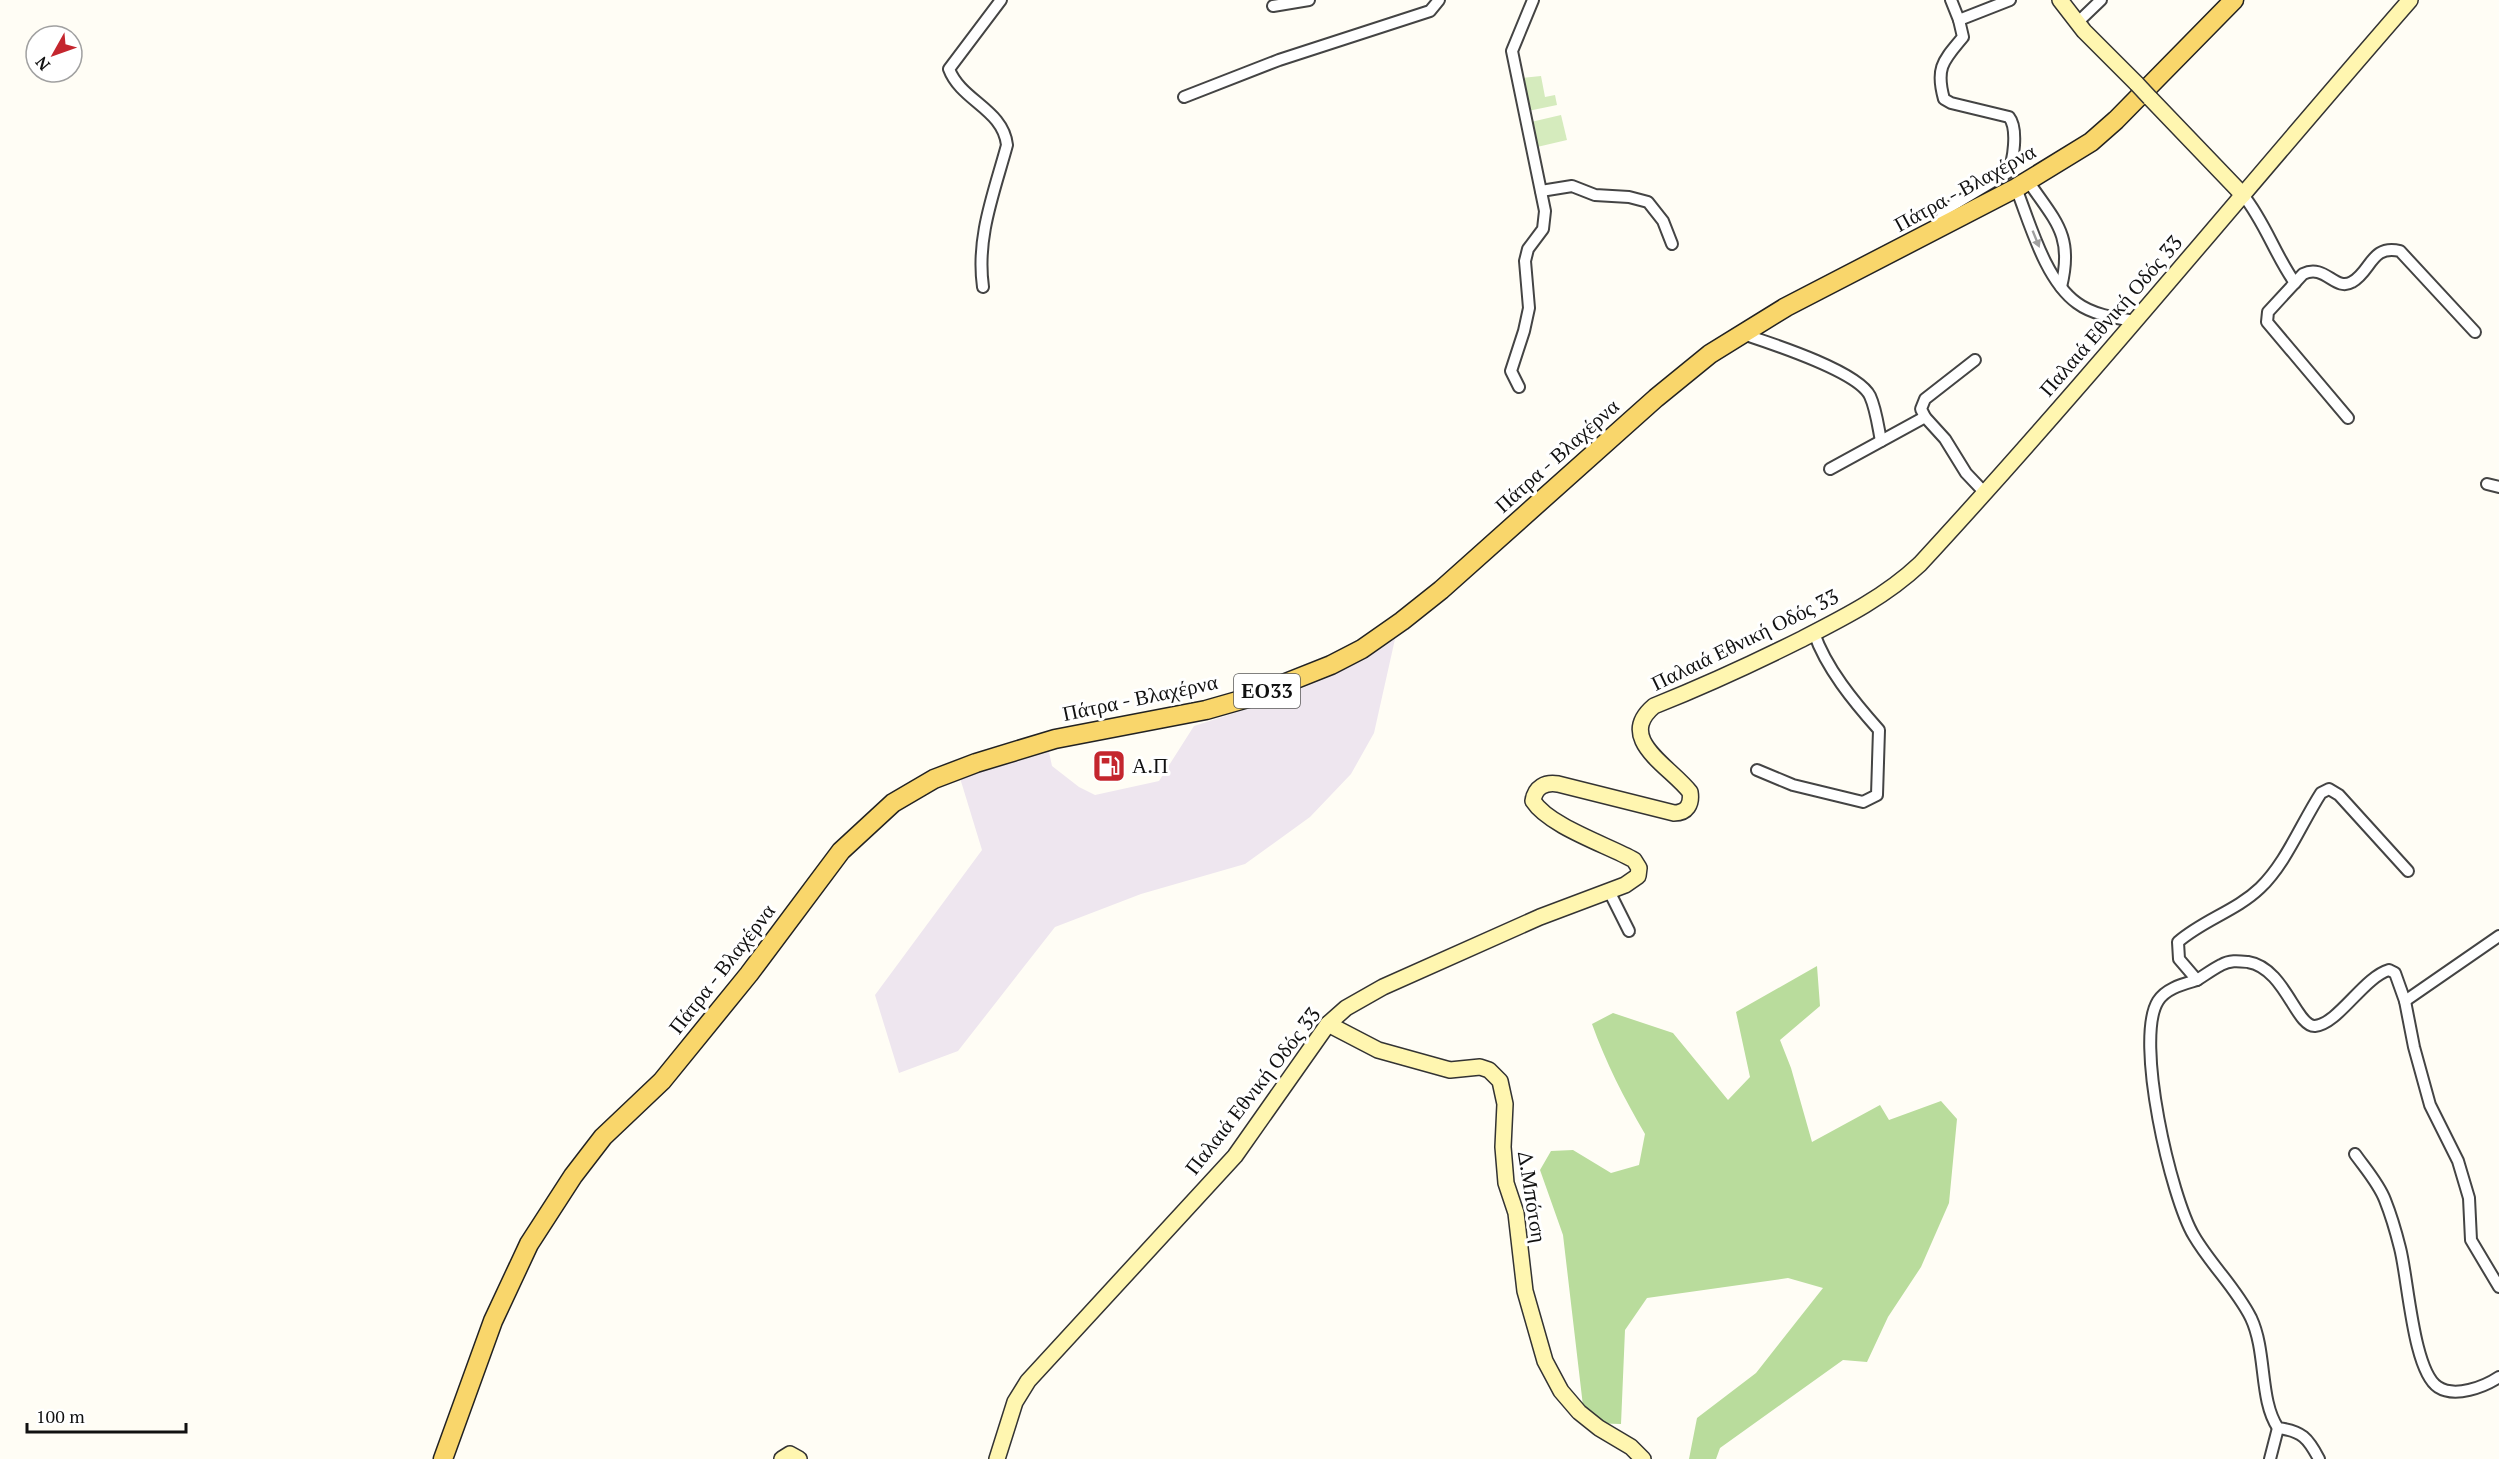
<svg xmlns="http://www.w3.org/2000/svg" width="2499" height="1459" font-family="'PT Serif',serif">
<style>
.industrial{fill:#eee6ef}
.green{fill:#d5ebbd}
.forest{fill:#b9dc9c}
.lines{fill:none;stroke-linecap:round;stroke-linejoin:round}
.street-casing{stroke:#444;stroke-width:14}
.secondary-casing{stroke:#333;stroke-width:18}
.primary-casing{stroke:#222;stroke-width:21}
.street{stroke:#fff;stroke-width:10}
.secondary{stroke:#fff6b0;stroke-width:15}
.primary{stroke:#f9d66b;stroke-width:18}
.secondary-bridge-casing{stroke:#333;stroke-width:18;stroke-linecap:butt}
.secondary-bridge{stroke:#fff6b0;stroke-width:15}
.oneway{fill:#a0a0a0}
.labels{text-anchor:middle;stroke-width:6;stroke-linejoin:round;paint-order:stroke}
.shield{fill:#fff;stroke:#585858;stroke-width:1.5}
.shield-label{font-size:20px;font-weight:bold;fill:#111}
.street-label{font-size:21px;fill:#111;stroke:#fff}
.poi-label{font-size:21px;fill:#111;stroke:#fff;text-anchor:start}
</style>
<rect width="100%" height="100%" fill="#fffdf5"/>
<path class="industrial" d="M1395,639l-21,94 -23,41 -41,43 -65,47 -104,30 -86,33 -97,124 -59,22 -24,-78 107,-145 -22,-72 89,-26 3,14 27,21 16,8 64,-14 35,-55 75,-24 58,-24 37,-18z"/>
<g class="green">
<path d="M1541,76l4,21 10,-2 2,10 -29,6 -6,-33z"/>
<path d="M1561,115l6,25 -30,7 -6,-25z"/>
</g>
<path class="forest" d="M1817,966l3,40 -40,34 11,28 21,74 68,-37 9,15 52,-19 16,18 -8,84 -28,64 -33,50 -21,45 -24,-2 -123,88 -4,11h-27l8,-41 59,-45 67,-85 -35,-10 -141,20 -22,32 -4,94 -36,-1 -22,-188 -23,-65 11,-19 22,-1 38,23 28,-8 6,-31c-21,-36 -39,-71 -53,-110l21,-11 60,20 55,67 22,-23 -14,-65z"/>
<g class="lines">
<g class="street-casing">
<g id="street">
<path d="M1273,6l36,-6"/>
<path d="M1959,20l51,-20"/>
<path d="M2077,23l24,-23"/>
<path d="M1184,97l95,-37 151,-49 9,-11"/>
<path d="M2028,181c27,40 46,54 33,106"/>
<path d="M2016,188c14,35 29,92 61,115 16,12 39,15 58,18"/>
<path d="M1541,191l31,-5 23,9 34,2 19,5 15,19 9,23"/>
<path d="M2243,195c22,27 32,60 52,88"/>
<path d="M1937,228l8,-18 62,-37c7,-11 11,-45 2,-56l-58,-14 -7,-4c-9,-32 0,-39 19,-62l-4,-17 -8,-20"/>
<path d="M983,287c-7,-50 11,-94 24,-142 -4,-36 -46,-44 -58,-76l52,-69"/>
<path d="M1743,334c27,9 115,37 127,62 6,13 8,30 11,45"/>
<path d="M1975,360l-50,39 -4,10 4,8 20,22 21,34 19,20"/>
<path d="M1519,387l-8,-16 13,-40 5,-23 -4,-47 3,-12 15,-20 2,-18 -33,-160 21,-51"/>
<path d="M2348,418l-81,-96 1,-10 35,-38c22,-11 32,18 49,8 19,-10 19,-38 48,-31l75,81"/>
<path d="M1830,469l95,-52"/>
<path d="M2487,484l12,3"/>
<path d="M1757,770l36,15 70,17 14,-7 2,-65c-25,-28 -53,-62 -65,-97"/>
<path d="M1609,891l20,40"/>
<path d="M2197,980c8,-5 16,-11 24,-15 9,-5 17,-4 27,-3 37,6 48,65 67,64 23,-2 49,-49 74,-56l6,3 10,28 9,46 16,58 28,56 11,37 2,42 28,47"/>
<path d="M2405,1001l94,-65"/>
<path d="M2355,1154c10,14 24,30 30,46 6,15 11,32 15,48 8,30 13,123 38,139 17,11 46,0 61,-10"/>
<path d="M2270,1459l8,-31"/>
<path d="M2319,1459c-11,-21 -17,-28 -41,-31 -19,-28 -11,-76 -27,-110 -15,-30 -40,-53 -57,-82 -23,-38 -60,-197 -36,-235 8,-13 26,-17 39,-21l-18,-21 -1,-17c25,-22 58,-31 82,-54 26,-25 41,-64 61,-95l8,-4 10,6 69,76"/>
</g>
</g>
<g class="secondary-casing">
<g id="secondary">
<path d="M2060,0l24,31 53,53"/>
<path d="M2150,98l93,97"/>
<path d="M1328,1024l50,26 72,20 30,-3 9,3 11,11 5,23 -2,43 3,36 10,30 9,78 20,70 16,30 18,21 20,16 32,19 12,12"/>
<path d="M782,1459l8,-5 9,5"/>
<path d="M997,1459l18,-57 13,-21 207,-225 93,-132 18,-16 37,-21 157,-70 85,-32 13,-9 1,-8 -5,-8c-27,-15 -85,-34 -101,-59 2,-14 12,-19 25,-17l116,29c13,0 18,-9 16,-21 -20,-26 -75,-53 -36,-86 50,-20 98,-42 146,-66 43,-22 85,-43 120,-76 169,-183 326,-376 490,-564"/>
</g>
</g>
<g class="primary-casing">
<path id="primary" d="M443,1459l50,-138 36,-77 44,-68 30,-39 59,-56 87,-107 92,-123 52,-48 41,-24 42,-16 79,-24 151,-29 42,-12 83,-33 31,-16 40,-28 39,-31 215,-192 54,-44 76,-47 230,-119 75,-46 25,-22 118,-120"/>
</g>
<use href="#street" class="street"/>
<use href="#secondary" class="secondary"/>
<use href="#primary" class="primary"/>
<g class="secondary-bridge-casing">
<path id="secondary-bridge" d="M2137,84l13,14"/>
</g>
<use href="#secondary-bridge" class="secondary-bridge"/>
</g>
<defs><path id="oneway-solid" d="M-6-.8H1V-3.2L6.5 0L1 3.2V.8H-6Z" transform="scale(1.5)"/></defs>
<use class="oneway" href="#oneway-solid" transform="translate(2036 239) rotate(68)"/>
<defs>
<g id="fuel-square" transform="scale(1.725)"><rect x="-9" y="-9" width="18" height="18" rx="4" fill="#c4262e" stroke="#fff"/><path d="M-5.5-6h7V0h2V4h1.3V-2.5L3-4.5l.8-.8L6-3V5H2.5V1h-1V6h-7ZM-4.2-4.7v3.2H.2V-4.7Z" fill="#fff"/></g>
</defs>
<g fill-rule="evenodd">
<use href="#fuel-square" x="1109" y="766"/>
</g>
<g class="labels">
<rect class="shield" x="1234" y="674" width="66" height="34" rx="4.5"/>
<g class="shield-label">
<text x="1267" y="698">ΕΟ33</text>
</g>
<g class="street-label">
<text transform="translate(1965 188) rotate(-29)" y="7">Πάτρα - Βλαχέρνα</text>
<text transform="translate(2111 316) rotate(-49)" y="7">Παλαιά Εθνική Οδός 33</text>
<text transform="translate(1557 456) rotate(-42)" y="7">Πάτρα - Βλαχέρνα</text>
<text transform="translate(1745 640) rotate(-26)" y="7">Παλαιά Εθνική Οδός 33</text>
<text transform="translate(1140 698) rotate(-12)" y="7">Πάτρα - Βλαχέρνα</text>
<text transform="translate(722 969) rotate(-52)" y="7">Πάτρα - Βλαχέρνα</text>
<text transform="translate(1253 1091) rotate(-52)" y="7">Παλαιά Εθνική Οδός 33</text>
<text transform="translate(1532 1197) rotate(81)" y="7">Δ.Μπότση</text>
</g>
<g class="poi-label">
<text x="1132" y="773">Α.Π</text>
</g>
</g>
<g transform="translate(54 54) rotate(230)"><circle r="28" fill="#ffffff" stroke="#a0a0a0" stroke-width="1.5"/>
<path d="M0-4.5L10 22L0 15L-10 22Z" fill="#c4262e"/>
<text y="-9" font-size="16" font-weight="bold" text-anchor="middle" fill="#111111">N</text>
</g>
<path d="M27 1423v9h159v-9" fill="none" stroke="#111111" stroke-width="3"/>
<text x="36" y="1423" font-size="18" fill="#111111" stroke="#ffffff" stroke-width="4.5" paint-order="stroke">100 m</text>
</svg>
